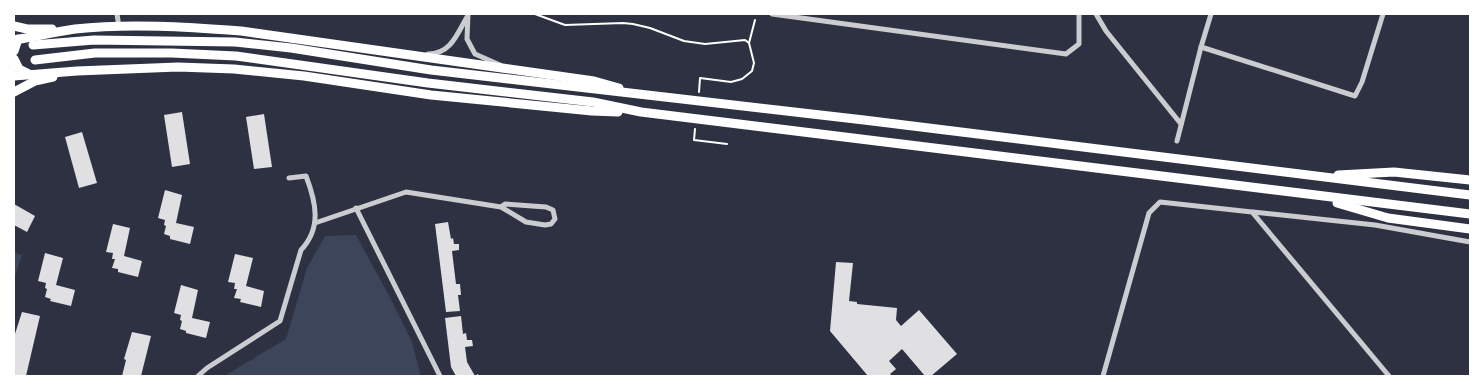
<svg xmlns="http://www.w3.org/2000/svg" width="1484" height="390" font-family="Merriweather,serif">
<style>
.green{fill:#3c4559}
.building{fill:#e0e0e3}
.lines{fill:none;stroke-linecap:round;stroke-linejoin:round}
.path{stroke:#fff;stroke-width:2}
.minor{stroke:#caccd0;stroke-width:5}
.secondary{stroke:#fff;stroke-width:9}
</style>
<rect width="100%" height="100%" fill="#2d3142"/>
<g class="green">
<path d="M356,235l37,68 19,39 9,34h-197l62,-37 21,-71 18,-32z"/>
<path d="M14,252l8,3 -8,24z"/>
</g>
<g class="building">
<path d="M182,112l8,52 -18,3 -8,-52z"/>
<path d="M264,114l8,53 -18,2 -8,-52z"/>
<path d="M82,132l15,51 -18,5 -14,-51z"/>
<path d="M165,190l17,5 -6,28 18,4 -4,17 -20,-5v-3l-6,-2 2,-8 -2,-1 1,-5 -7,-2z"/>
<path d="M14,204l21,12 -8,16 -13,-7z"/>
<path d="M448,222l3,17 2,-1 1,6h5v6l-7,1 4,33h4l1,11h-3l2,16 -14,1 -11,-88z"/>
<path d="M113,224l17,4 -6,28 18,5 -4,16 -20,-5v-3l-6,-1 3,-9h-3l1,-6 -7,-1z"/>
<path d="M45,253l18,5 -7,27 19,5 -4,16 -21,-5 1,-2 -6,-2 2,-8 -2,-1 1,-5 -8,-2z"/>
<path d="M235,254l18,4 -7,28 18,5 -3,16 -21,-5 1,-3 -7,-1 3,-9h-3l1,-6 -7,-1z"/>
<path d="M836,262l17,1 -4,38 8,1v2l40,4 -1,12 5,6 18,-16 38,44 -26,22h-6l-23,-27 -13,12 7,8 -6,5 2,2h-24l-38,-45z"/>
<path d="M181,285l17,5 -6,28 18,4 -4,16 -20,-5v-2l-6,-2 2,-8 -2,-1 1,-5 -7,-2z"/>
<path d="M22,312l18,4 -14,60h-12l1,-36 -1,-3z"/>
<path d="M461,316l2,18 3,-1 1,7h5l1,6 -8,1 2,15 8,14 3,-2 1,2h-23l-5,-9 -6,-49z"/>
<path d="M132,332l19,4 -10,40h-19l4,-16 -2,-1z"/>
</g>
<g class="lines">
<g class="path">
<path d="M535,14l30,11 58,-2 10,1 17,4 34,13 21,3 40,-4 4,3"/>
<path d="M699,92l1,-14 31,4 11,-3 10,-8 2,-8 -5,-20 6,-23"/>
<path d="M695,129l-1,11 33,4"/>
</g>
<g class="minor">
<path d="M117,14l2,13"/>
<path d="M468,14l-1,25 8,15 25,11"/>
<path d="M772,14l294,40 13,-10v-30"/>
<path d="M1096,14l10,17 75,93"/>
<path d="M1211,14l-10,33 154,49 7,-14 21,-68"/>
<path d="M428,54c23,0 29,-20 39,-37"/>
<path d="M1177,141l24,-94"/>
<path d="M356,208l84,168"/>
<path d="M1253,212l122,13 95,17"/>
<path d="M315,223l91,-31 95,15 25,15 19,3 6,-1 4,-5 -2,-9 -7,-3 -41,-3 -4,3"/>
<path d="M198,376l9,-8 73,-47 21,-71c21,-22 15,-48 5,-74l-17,2"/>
<path d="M1103,376l46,-163 11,-11 92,10 137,164"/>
</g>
<g class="secondary">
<path d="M14,26l13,3h25"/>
<path d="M14,40c20,-3 40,-8 61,-11 55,-6 112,-2 166,2l353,50 25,7"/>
<path d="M33,45l61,-5 141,2 56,6 140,22 433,50 606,75"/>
<path d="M14,51l4,-12"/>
<path d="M14,59l5,10 10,5"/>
<path d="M35,60l60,-7h77l64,3 192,27 165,19 48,10 829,102"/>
<path d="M14,76l63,-5 101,-4 56,2 70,7 127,19 161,16 26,1"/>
<path d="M14,92l21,-11 18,-4"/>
<path d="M1338,175l56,-3 76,8"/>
<path d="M1337,203l51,15 82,11"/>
</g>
</g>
<rect width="1484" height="390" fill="none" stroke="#ffffff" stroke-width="30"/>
</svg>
